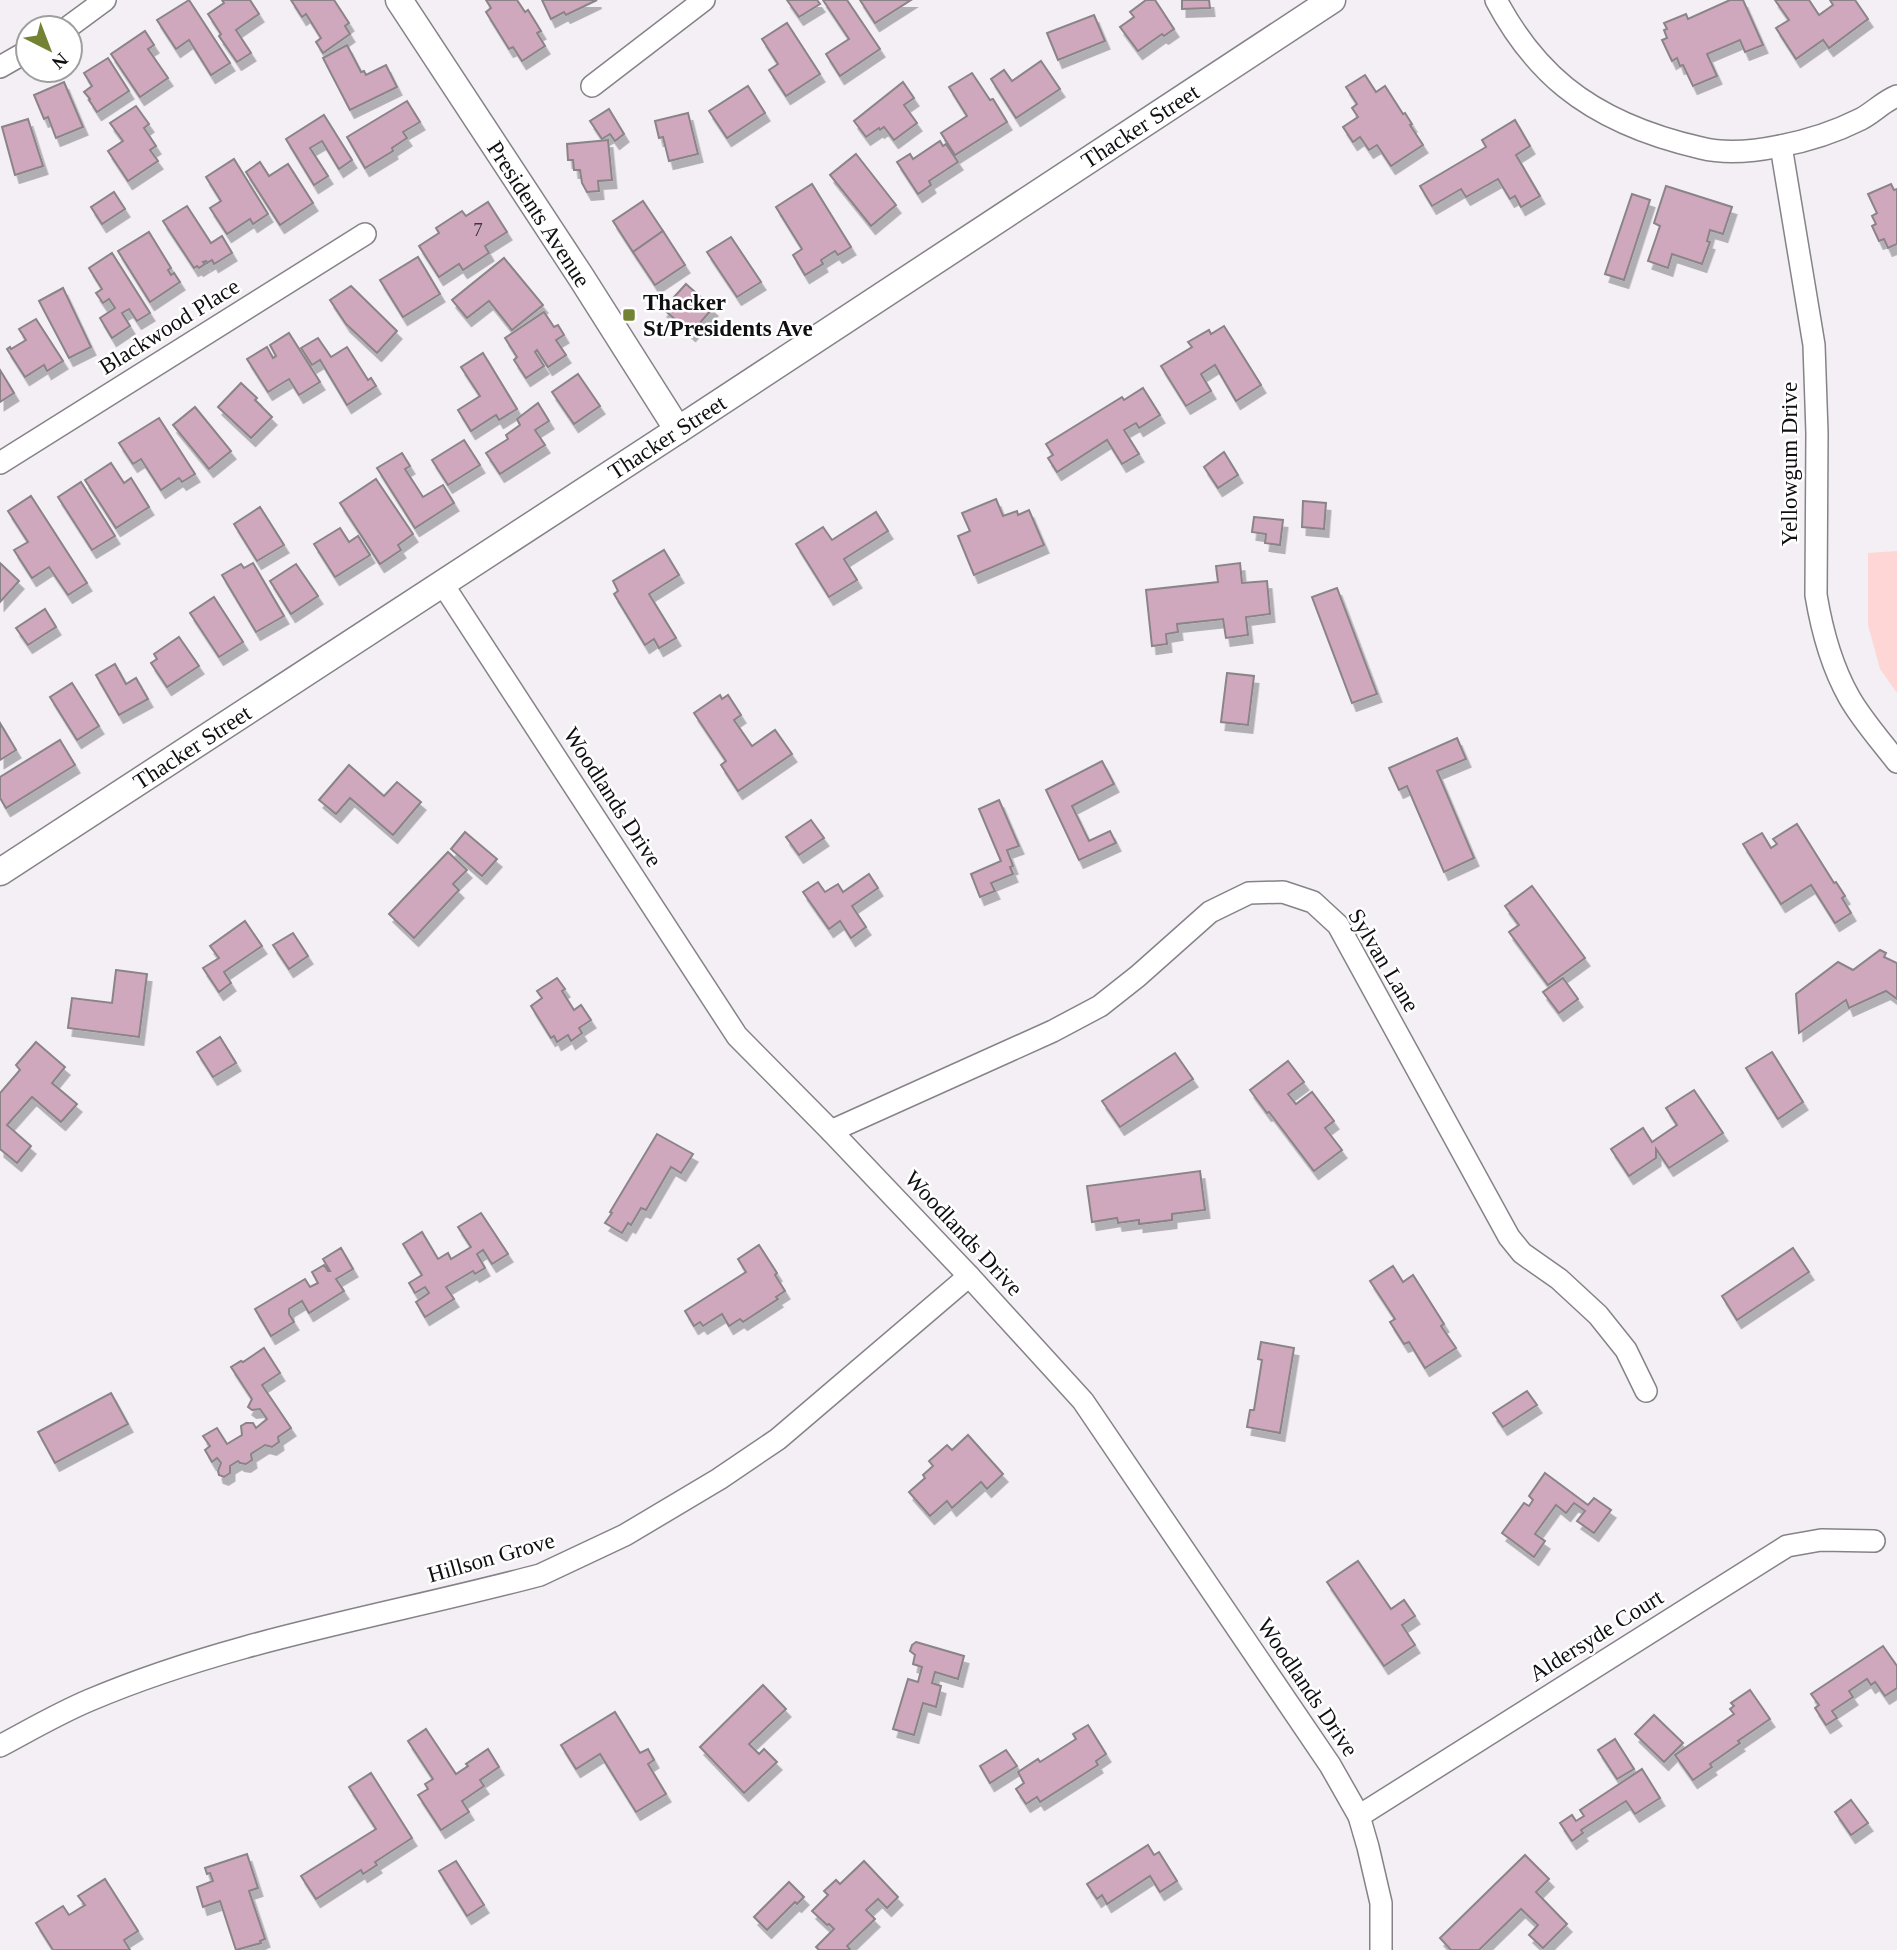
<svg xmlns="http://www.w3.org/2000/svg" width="1897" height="1950" font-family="Georgia,serif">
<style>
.green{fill:#fed6d6}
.building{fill:#d0a8be;stroke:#8a8487;stroke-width:2;filter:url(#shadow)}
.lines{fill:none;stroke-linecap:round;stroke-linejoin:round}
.minor-casing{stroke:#868388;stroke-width:24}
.tertiary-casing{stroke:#868388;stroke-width:29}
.minor{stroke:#fff;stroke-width:21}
.tertiary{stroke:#fff;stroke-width:26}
.poi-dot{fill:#728434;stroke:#fff;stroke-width:2.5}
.labels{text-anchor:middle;stroke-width:5;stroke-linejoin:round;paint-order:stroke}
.number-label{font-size:19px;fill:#3f343c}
.street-label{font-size:23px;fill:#0f0e10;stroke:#fff}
.poi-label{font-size:23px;font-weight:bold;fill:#0f0e10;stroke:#fff;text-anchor:start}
</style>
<defs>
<filter id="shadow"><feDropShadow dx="4.5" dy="8" stdDeviation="0" flood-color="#0004"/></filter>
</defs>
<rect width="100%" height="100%" fill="#f3eff5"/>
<path class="green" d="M1897,551v142l-17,-24 -12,-44v-72z"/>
<g class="building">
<path d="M189,0l41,63 -19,12 -22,-35 -13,9 -19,-29z"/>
<path d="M222,0h28l9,14 -23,16 15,23 -14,9 -18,-26 2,-2 -13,-20 16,-11z"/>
<path d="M291,0h43l15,23 -4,3 5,8 -27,19 -7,-11 5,-4 -15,-24 -4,3z"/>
<path d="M486,0h31l8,12 3,-2 13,21 -4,2 8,13 -23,15 -9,-14 -4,2 -23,-37 5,-4z"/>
<path d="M542,0h55l-31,15 -2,-3 -13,7z"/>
<path d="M787,0h30l3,4 -21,13z"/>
<path d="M823,0h24l33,49 -40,27 -14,-22 23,-15z"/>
<path d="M860,0h51l-36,23z"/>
<path d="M1146,0h9l19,29 -10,7 -2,-2 -24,17 -18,-24 14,-10 -4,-5z"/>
<path d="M1182,0h27l1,8 -28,1z"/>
<path d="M1730,0h13l20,45 -18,7 -5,-12 -33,14 10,22 -24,10 -10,-21 -3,1 -3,-8 -5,3 -10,-21 5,-2 -3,-8 3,-1 -3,-6 22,-9 2,5z"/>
<path d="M1775,0h34l10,15 14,-10 -3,-5h25l13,19 -39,29 -6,-8 -27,19 -20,-31 13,-8z"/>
<path d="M1094,15l11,26 -47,19 -11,-27z"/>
<path d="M787,23l33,51 -34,22 -17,-26 9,-6 -16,-25z"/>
<path d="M145,31l9,14 -6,4 20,29 -28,19 -29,-43z"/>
<path d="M347,45l14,27 3,-1 2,4 20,-10 11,22 -47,23 -27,-52z"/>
<path d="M108,58l21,33 -32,21 -8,-12 1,-1 -6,-7 8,-6 -8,-13z"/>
<path d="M1041,61l19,28 -44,29 -25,-39 13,-9 8,11z"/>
<path d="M972,73l18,27 3,-1 14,23 -52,33 -14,-22 26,-17 -18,-29z"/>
<path d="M1365,75l11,17 9,-6 18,28 2,-1 7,11 -2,1 13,20 -32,21 -14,-21 -8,5 -9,-13 -7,5 -10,-15 15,-10 -6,-9 5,-4 -11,-17z"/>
<path d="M64,82l19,45 -27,11 -8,-21 -4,2 -10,-24z"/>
<path d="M903,82l11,16 -10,7 13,18 -23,17 -10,-13 -4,3 -1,-2 -13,9 -12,-16z"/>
<path d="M748,86l17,27 -38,25 -18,-27z"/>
<path d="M407,101l13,21 -17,10 4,6 -15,10 1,3 -28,17 -18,-31z"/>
<path d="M136,106l13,18 -5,4 12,18 -6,4 8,11 -30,20 -20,-30 15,-10 -13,-18z"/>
<path d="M609,109l15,25 -9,7 -5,-7 -8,5 -12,-18z"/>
<path d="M688,113l10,41 -29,7 -6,-24 -4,1 -4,-17z"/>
<path d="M324,115l28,45 -13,9 -17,-28 -12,7 18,28 -14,9 -28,-46z"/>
<path d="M28,119l15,47 -28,9 -13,-48z"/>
<path d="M1515,120l15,26 -14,9 24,41 -19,11 -6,-11 -5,3 -12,-20 -32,18 -5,-8 -29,17 -12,-20 66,-39 -4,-7z"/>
<path d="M608,140l4,40 -14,1 1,10 -12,1 -5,-9 -2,-13h-6l-1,-10h-5l-1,-16z"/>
<path d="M940,141l3,5 3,-2 12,18 -29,19 2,4 -13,9 -21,-32 13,-8 3,5z"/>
<path d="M856,154l40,51 -25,21 -41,-51z"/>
<path d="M234,159l34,55 -15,10 -3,-5 -23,15 -17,-26 11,-7 -15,-24z"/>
<path d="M260,162l9,14 19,-12 25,39 -33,22 -34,-53z"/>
<path d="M812,184l39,63 -13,8 -3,-4 -14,9 2,4 -18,11 -12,-20 9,-6 -26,-42z"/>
<path d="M1891,184l3,6 3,-1v55l-9,4 -4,-9 -5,2 -7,-15 4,-2 -4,-8 5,-3 -9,-19z"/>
<path d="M1666,186l66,21 -9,27 -13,-4 -3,11 3,1 -8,22 -30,-10 -4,14 -20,-7 12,-35 -6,-3z"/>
<path d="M114,192l11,17 -23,15 -11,-17z"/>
<path d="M1632,194l18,6 -26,80 -19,-6z"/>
<path d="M643,201l20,30 -30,21 -20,-31z"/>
<path d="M488,202l19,30 -22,14 4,7 -26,17 -4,-6 -20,13 -20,-31 20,-13 -3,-5 26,-17 4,5z"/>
<path d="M187,206l24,37 11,-7 10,17 -18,11 -2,-4 -5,3 -1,-2 -3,1 2,2 -6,4 -2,-2 -3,2 -31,-47z"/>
<path d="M663,231l22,34 -30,20 -22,-33z"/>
<path d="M149,232l22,36 -3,2 3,5 3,-2 6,9 -30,20 -32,-51z"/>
<path d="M731,237l30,45 -24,15 -30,-45z"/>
<path d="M112,253l38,60 -13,8 -8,-12 -7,4 8,13 -18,12 -12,-20 15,-10 -6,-9 -6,4 -7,-10 6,-4 -13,-21z"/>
<path d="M418,257l22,37 -37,23 -23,-37z"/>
<path d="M504,258l39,47 -31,25 -23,-29 -22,17 -15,-18z"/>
<path d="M686,284l27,24 -22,25 -28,-24z"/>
<path d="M351,286l46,45 -20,22 -31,-29 -16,-24z"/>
<path d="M63,288l28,59 -22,11 -30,-57z"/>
<path d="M544,312l10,15 4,-2 6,10 -8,5 10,15 -18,12 -11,-17 -2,2 9,14 -18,12 -12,-18 3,-3 -12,-19z"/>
<path d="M36,319l27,42 -16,10 -3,-6 -19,12 -18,-28 3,-2 1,2 15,-9 -7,-11z"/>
<path d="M1224,326l37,59 -25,16 -21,-36 -14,9 10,17 -25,15 -25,-40 31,-19 -4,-5 21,-12 2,4z"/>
<path d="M289,333l31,49 -21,13 -10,-16 -21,13 -21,-33 20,-12 6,11 3,-2 -6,-11z"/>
<path d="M318,338l13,19 16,-10 21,33 3,-2 5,8 -29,19 -27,-45 -8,5 -11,-17z"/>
<path d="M483,353l34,56 -18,11 -3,-5 -25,16 -13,-21 22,-14 -19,-29z"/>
<path d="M0,370l14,23 -14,9z"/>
<path d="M578,374l22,32 -26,18 -22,-32z"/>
<path d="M241,383l16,15 -2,2 17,17 -21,21 -33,-31z"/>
<path d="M1143,388l17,27 -21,13 -3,-5 -12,7 15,24 -17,10 -15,-24 -50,32 -9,-14 5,-3 -7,-11 76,-47 2,3z"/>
<path d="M538,403l11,18 -14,9 10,15 -45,29 -14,-21 22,-14 -2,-4 14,-10 -3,-6z"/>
<path d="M195,407l36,44 -22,18 -36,-44z"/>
<path d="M159,418l36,56 -13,8 -3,-4 -18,12 -20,-31 -8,5 -14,-21z"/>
<path d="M464,440l16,25 -32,20 -16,-25z"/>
<path d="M1224,452l14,23 -20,13 -14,-21z"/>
<path d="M402,453l8,13 -5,3 18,28 20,-12 11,18 -39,25 -38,-60z"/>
<path d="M111,463l13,20 7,-5 18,29 -33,21 -31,-48z"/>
<path d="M376,479l37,55 -15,11 3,5 -21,14 -40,-61z"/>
<path d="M81,482l34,54 -23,14 -34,-53z"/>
<path d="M31,496l56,87 -19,12 -19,-28 -17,11 -18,-28 14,-8 -20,-31z"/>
<path d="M996,499l7,17 14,-5 1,4 11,-5 15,35 -70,30 -16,-39 12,-5 -8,-18z"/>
<path d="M1303,501l23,2 -2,26 -22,-2z"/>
<path d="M260,507l24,38 -27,16 -23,-37z"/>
<path d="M876,512l12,19 -44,28 13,21 -28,17 -33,-53 27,-17 9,13z"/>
<path d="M1254,517l29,3 -3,25 -15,-2 1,-9 -14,-2z"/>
<path d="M340,528l9,14 9,-6 12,19 -35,22 -21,-33z"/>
<path d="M664,550l15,25 -30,19 27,44 -17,10 -5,-9 -9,6 -31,-51 4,-3 -5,-10z"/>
<path d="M0,563l19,18 -19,21z"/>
<path d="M253,563l31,53 -28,16 -34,-57 19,-11 3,4z"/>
<path d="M1240,563l2,20 25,-2 3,33 -24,3 2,18 -22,3 -3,-19 -46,5 1,8 -12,2 1,10 -15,2 -6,-56 72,-8 -2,-16z"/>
<path d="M296,564l22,32 -27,18 -21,-33z"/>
<path d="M1337,588l40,106 -25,9 -40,-106z"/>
<path d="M214,597l29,45 -24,15 -29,-44z"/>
<path d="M45,609l11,18 -28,18 -12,-17z"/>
<path d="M179,637l20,29 -32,21 -16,-24 6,-4 -3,-5z"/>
<path d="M115,664l11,20 10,-6 12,21 -29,16 -23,-40z"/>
<path d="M1227,673l27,3 -6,49 -27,-3z"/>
<path d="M72,683l27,43 -22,14 -27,-43z"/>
<path d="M720,695l2,4 6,-4 13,20 -7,5 18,26 23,-16 17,24 -54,37 -17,-26 5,-4 -32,-48z"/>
<path d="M0,723l16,27 -16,10z"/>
<path d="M1457,738l9,21 -29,12 37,87 -30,14 -37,-86 -8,4 -10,-22z"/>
<path d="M60,740l15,25 -69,43 -6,-10v-21z"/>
<path d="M1102,761l12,23 -42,22 17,35 21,-10 6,12 -37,17 -33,-70z"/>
<path d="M349,765l35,31 13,-14 24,20 -28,33 -43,-37 -14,16 -17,-14z"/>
<path d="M999,800l20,46 -12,4 6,16 -3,1 3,7 -22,9 4,8 -15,6 -9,-23 30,-13 -22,-52z"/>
<path d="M811,820l13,18 -25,17 -13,-18z"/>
<path d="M1797,824l37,59 2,-1 9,14 -3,2 9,15 -16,10 -24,-38 -30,19 -38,-60 19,-11 9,15 6,-4 -4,-5z"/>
<path d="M465,832l32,27 -15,17 -31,-27z"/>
<path d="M448,852l19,18 -14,14 6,6 -45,48 -25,-24z"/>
<path d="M869,874l9,14 -26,18 14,21 -15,11 -11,-17 -11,8 -26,-37 15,-10 7,10 13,-8 5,8z"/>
<path d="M1532,886l53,72 -37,27 -39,-53 10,-7 -14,-19z"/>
<path d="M245,921l17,25 -38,26 7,11 -12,9 -16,-24 16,-10 -9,-12z"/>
<path d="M293,933l15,23 -19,13 -16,-24z"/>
<path d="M1880,950l6,3 -2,4 13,6v36l-11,-8 -37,17 -3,-8 -47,33 -3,-39 42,-32 15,8z"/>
<path d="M116,970l31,4 -8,63 -71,-9 4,-30 40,5z"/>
<path d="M557,978l8,11 -3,2 12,19 7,-5 10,15 -12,8 3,5 -11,8 -3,-6 -11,7 -3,-6 -3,2 -20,-32 11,-8 -5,-7z"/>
<path d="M1563,978l15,21 -19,14 -16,-21z"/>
<path d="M220,1037l16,26 -23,14 -16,-25z"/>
<path d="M36,1042l29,25 -13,16 25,21 -16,18 -29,-25 -25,28 24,21 -14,17 -17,-14v-56l20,-23 -4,-5z"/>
<path d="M1772,1052l31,50 -25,17 -32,-51z"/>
<path d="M1175,1053l18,26 -73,48 -18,-26z"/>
<path d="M1288,1061l16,21 -16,12 8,10 16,-12 22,29 -9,7 17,22 -28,21 -45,-59 -2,1 -17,-23z"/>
<path d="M1694,1090l29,43 -54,35 -13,-19v9l-27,18 -18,-27 32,-21 9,14 25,-17 -11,-17z"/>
<path d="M657,1134l36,20 -12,19 -10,-6 -25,43 -5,-2 -10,17 -3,-2 -6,10 -17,-10 7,-10 -2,-1z"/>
<path d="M1200,1171l5,39 -33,4v6l-33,4v-4l-21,3 -1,-5 -25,4 -5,-36z"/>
<path d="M481,1213l27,41 -16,10 -9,-14 -6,4 8,14 -10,6 -2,-3 -27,16 8,12 -29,18 -9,-15 13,-9 -4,-6 -10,6 -6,-10 13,-8 -19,-31 19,-12 16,27 10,-6 3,6 20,-12 -13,-20z"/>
<path d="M759,1245l18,28 -2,2 10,16 -9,6 2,2 -35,23 -3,-3 -11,7 -7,-12 -19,12 -3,-4 -6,4 -9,-15 61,-39 -8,-13z"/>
<path d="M341,1248l12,21 -17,10 8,12 -35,22 -7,-12 -13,8v5l5,8 -23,14 -16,-27 50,-30 5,8 8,-4 -6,-11 12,-7 4,6h2l-7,-12z"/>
<path d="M1793,1248l16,24 -72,48 -15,-24z"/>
<path d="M1393,1266l10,16 10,-7 31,49 -3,2 15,22 -31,20 -16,-26 -5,2 -14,-22 5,-3 -25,-38z"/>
<path d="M1261,1342l33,6 -14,85 -33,-6 3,-17h4l8,-50 -4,-1z"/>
<path d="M264,1348l16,25 -18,12 29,43 -13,9 1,5 -7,5 -7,-2 -14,9 1,6 -6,4 -6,-1 -2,-2 -8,5v7l-6,4 -5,-2 -1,-4 3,-8 -4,-5 -5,4 -7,-12 5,-4 -7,-10 14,-8 10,16 15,-9 -1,-9 5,-3h7l3,5 11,-9 -7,-10 -8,1 -4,-3 4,-8 -21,-32 10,-6 2,1z"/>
<path d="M1527,1391l10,14 -34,22 -10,-14z"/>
<path d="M111,1393l17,31 -73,39 -17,-31z"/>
<path d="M968,1435l35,39 -16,15 -6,-7 -29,26 -5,-7 -17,15 -21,-24 16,-14 -2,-3 10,-9 -4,-5 18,-16 5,5z"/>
<path d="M1545,1473l43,32 6,-7 17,12 -17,23 -17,-12 8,-10 -11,-8 -8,10 -10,-8 -21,29 10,7 -11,16 -32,-24 22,-30 5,3 4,-6 -4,-4z"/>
<path d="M1358,1561l33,48 13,-9 11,16 -13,9 13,20 -31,21 -57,-84z"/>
<path d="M916,1642l48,14 -6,23 -23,-7 -3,11 9,3 -5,21 -13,-4 -9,32 -21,-6 15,-50 10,3 4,-15 -9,-3 2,-9 -5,-4 2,-6z"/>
<path d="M1883,1646l14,20v22l-12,8 -10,-14 -4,3 -4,-6 -18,12 4,6 -21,14 5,7 -11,7 -11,-17 4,-3 -8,-11z"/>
<path d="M763,1685l23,24 -37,35 10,10 5,-5 13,13 -33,31 -44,-46z"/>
<path d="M1750,1690l20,29 -32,22 2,2 -30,21 2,3 -19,13 -18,-25 59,-41 -4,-5 4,-3 -3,-3z"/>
<path d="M615,1712l25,41 8,-4 6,11 -6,4 18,30 -30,18 -36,-58 -24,15 -15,-24z"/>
<path d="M1654,1715l29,28 -19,19 -29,-28z"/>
<path d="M1088,1725l18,29 -10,7 2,4 -58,37 -3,-5 -11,7 -10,-15 8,-6 -6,-11 20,-13 2,3 36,-23 -3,-5z"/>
<path d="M426,1729l30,45 12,-8 -2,-2 22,-15 11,18 -19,13 4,6 -22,15 7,11 -28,18 -23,-35 10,-6 -3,-5 8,-5 -25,-38z"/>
<path d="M1615,1739l19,30 -17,10 -19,-29z"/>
<path d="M1006,1750l11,16 -27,17 -10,-17z"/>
<path d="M1642,1769l18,29 -25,16 -9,-13 -45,29 2,3 -11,8 -12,-18 12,-8 4,6 8,-5 -4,-6z"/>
<path d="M371,1773l41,65 -37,24 2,3 -14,9 -2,-4 -45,29 -15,-23 75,-47 -27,-42z"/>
<path d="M1851,1800l17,23 -17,12 -16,-23z"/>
<path d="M1148,1845l6,10 5,-3 18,29 -17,11 -10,-16 -43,28 -5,-9 -5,4 -10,-15z"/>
<path d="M247,1854l11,34 -9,3 16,48 -5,2 1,2 -25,7 -16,-49 -17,6 -6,-20 16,-6 -3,-8 -3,1 -2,-6z"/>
<path d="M1525,1855l24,24 -13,13 31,32 -24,24 -14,-13 9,-10 -17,-16 -42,41h-28l-11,-12z"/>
<path d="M456,1861l28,44 -17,11 -28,-45z"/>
<path d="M864,1861l34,36 -11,11 -9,-9 -12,11 9,9 -28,27 3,3 -2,1h-29l-3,-3 18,-18 -5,-5 -2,1 -15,-14 16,-16 -4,-4 12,-11 4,4z"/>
<path d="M105,1879l33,52 -14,9 6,10h-77l-17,-27 27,-17 6,9 16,-10 -7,-9z"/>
<path d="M789,1882l15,15 -7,7 -2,-2 -28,28 -13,-13z"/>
</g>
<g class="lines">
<g class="minor-casing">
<g id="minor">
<path d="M1496,0c17,32 41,64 69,87 38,31 88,50 136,61 24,6 55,3 79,-2 27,-5 57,-15 81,-27 13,-7 23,-18 36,-23"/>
<path d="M67,28l38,-28"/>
<path d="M0,67l28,-16"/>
<path d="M592,86l112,-86"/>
<path d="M1781,146l33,199 3,88 -1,162c6,36 15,70 33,102 13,23 32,44 48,65"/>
<path d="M0,463l365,-229"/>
<path d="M442,583l295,453 94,95 138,145 114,125 247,364 29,51 9,31 13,56v47"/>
<path d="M831,1131l222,-100 47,-25 38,-30 72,-64 39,-19 34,-1 30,10 25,23 171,312 13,16 37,26 39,36 28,35 20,41"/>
<path d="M0,1746c30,-16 59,-33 90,-46 144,-61 300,-85 450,-125l85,-40 94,-56 59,-40 191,-163"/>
<path d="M1359,1816l428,-270 34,-6 53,1"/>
</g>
</g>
<g class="tertiary-casing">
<g id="tertiary">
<path d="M399,0l182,277 97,153"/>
<path d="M0,872l678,-442 654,-430"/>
</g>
</g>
<use href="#minor" class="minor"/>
<use href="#tertiary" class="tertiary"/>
</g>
<rect class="poi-dot" x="622" y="308" width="14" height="14" rx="3.5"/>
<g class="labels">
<g class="number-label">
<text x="478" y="236">7</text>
</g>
<g class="street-label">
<text transform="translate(1140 126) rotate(-33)" y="8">Thacker Street</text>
<text transform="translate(539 214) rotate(57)" y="8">Presidents Avenue</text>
<text transform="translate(169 326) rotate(-32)" y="8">Blackwood Place</text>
<text transform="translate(667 437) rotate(-33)" y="8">Thacker Street</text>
<text transform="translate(1789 464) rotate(-90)" y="8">Yellowgum Drive</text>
<text transform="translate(192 747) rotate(-33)" y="8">Thacker Street</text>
<text transform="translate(613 797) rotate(57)" y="8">Woodlands Drive</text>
<text transform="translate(1384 960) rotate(59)" y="8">Sylvan Lane</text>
<text transform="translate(964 1233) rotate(47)" y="8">Woodlands Drive</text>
<text transform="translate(491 1557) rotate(-16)" y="8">Hillson Grove</text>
<text transform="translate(1596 1635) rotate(-32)" y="8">Aldersyde Court</text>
<text transform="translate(1308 1687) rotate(56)" y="8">Woodlands Drive</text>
</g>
<g class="poi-label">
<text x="643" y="310">Thacker<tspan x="643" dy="26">St/Presidents Ave</tspan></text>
</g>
</g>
<g transform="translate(49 49) rotate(138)"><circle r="33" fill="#ffffff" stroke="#9f9f9f" stroke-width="2"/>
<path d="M0-5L12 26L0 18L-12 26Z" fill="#728434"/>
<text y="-10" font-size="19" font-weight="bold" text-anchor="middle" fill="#0f0e10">N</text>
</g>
</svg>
